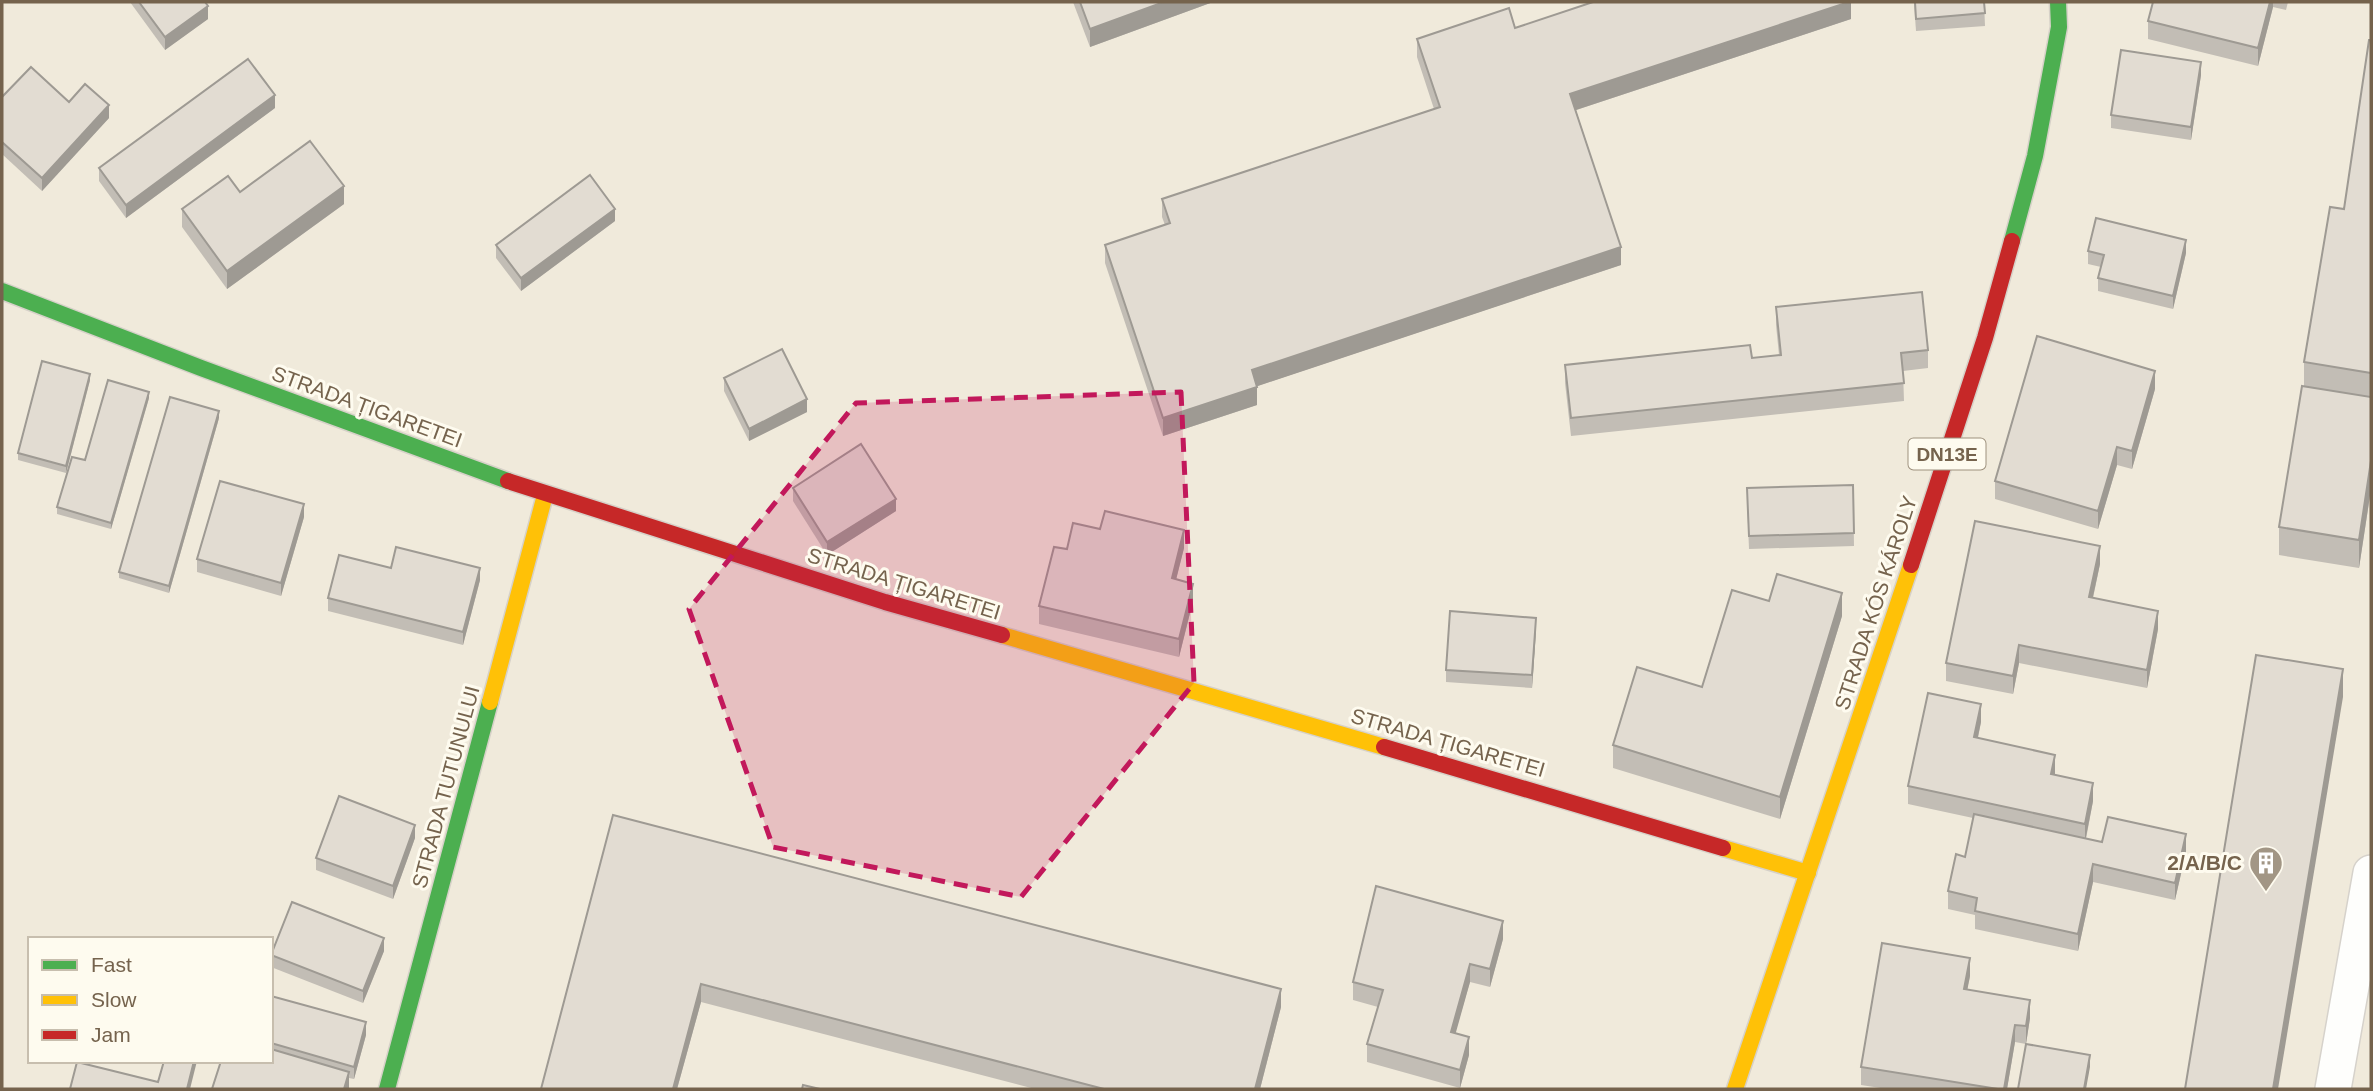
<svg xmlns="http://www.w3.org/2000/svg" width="2373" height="1091" font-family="Arial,sans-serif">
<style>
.residential{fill:#f0eadb;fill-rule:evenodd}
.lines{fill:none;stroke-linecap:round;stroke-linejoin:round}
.street-casing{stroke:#d6d2cb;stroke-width:38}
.fast-casing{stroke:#d6d1c8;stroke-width:19}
.slow-casing{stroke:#d6d1c8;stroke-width:19}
.jam-casing{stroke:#d6d1c8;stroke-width:19}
.street{stroke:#fefefc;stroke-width:35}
.fast{stroke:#4caf50;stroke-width:16}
.slow{stroke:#ffc107;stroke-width:16}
.jam{stroke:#c62828;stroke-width:16}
.wall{fill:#c2bdb5}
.shaded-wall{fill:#9e9a93}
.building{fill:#e2dcd2;stroke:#9e9a93;stroke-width:2}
.marked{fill:#c2185b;fill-opacity:0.2;stroke:#c2185b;stroke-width:5;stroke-dasharray:14 9;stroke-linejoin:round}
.labels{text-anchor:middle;stroke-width:6;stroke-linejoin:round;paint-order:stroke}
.shield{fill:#fefbef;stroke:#9e917e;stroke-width:2}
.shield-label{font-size:19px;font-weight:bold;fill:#75634d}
.street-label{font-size:21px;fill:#75634d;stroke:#fefbef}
.poi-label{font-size:21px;font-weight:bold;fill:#75634d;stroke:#fefbef;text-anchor:end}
</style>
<rect width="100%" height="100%" fill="#f7f5ed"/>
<path class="residential" d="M2,2h2369v1087h-2369zM30,939h241v122h-241z"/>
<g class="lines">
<g class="street-casing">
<path id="street" d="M2333,1089l38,-216"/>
</g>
<g class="fast-casing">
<g id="fast">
<path d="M2012,241l23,-85 24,-129 -1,-25"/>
<path d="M2,291l199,77 307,113"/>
<path d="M387,1089l103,-387"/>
</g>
</g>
<g class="slow-casing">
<g id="slow">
<path d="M1002,635l382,112"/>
<path d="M490,702l55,-207"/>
<path d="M1723,848l85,25"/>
<path d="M1735,1089l176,-524"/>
</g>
</g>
<g class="jam-casing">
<g id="jam">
<path d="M508,481l377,121 117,33"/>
<path d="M1911,565l74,-227 27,-97"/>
<path d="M1384,747l339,101"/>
</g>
</g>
<use href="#street" class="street"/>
<use href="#fast" class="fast"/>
<use href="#slow" class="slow"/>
<use href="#jam" class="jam"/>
</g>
<g class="wall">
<path d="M130,2h75l3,17 -43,31z"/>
<path d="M1073,2h140l-123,45z"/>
<path d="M1851,2v17l-275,91 45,155 -364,121v19l-94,31 -58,-173v-18l60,-20 -3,-8v-18l272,-90 -17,-52v-18l98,-11z"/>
<path d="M1914,2h70l1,24 -69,5z"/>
<path d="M2153,2h135l-2,8 -13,-3 -15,59 -110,-27v-18z"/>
<path d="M2371,40v449l-12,79 -80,-13v-28l25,-140v-25l40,-153z"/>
<path d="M2201,75l-10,65 -80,-12v-13z"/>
<path d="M2,97l67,5 40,16 -67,73 -40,-37z"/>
<path d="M275,108l-149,110 -27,-37v-13z"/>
<path d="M240,192l104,12 -117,85 -45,-62v-18z"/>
<path d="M615,221l-94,70 -25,-33v-13z"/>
<path d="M2088,251l98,2 -13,56 -75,-18v-13l3,-11 -13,-3z"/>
<path d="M1776,307l152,43v18l-25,3 1,30 -333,35 -6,-53v-18l187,-7 27,-3 -3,-30z"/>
<path d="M724,378l83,34 -58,29 -25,-50z"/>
<path d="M90,380l-24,93 -48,-13v-7z"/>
<path d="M2155,389l-23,80 -15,-4 -19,64 -103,-30v-18z"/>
<path d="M149,398l-38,131 -54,-15v-7z"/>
<path d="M219,418l-50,175 -50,-15v-6z"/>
<path d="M1853,485l1,61 -105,3 -2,-49z"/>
<path d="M793,488l103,23 -69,44 -34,-54z"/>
<path d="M304,517l-23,79 -84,-24v-13z"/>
<path d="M1184,548l-8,31 17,22 -14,56 -140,-33v-18l28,-57z"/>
<path d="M2100,564l-7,34 65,31 -11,59 -128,-25 -6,31 -67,-13v-18z"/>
<path d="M391,568l89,12 -17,65 -135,-34v-13z"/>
<path d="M1769,601l73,15 -62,203 -167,-51v-23l89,-58z"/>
<path d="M1536,630l-4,58 -86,-6v-12z"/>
<path d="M1981,722l-3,16 77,35v2l38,26 -7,38 16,3 84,10 -11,48 -82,-18 -15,69 -103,-22v-14l-27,-6v-18l17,-34 8,-39 -65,-14v-18z"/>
<path d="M613,815l668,192 -21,82h-225l-334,-87 -24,87h-136z"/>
<path d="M415,838l-22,61 -77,-29v-12z"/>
<path d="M1503,939l-13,48 -20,-5 -15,51 14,22 -9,33 -93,-26v-18l11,-37 -25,-7v-18z"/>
<path d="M384,951l-21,52 -92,-36v-13z"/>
<path d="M1970,976l-3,13 63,29 -4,26 -11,-2 -8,47h-120l-26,-4v-18z"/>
<path d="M271,996l95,39 -12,44 -5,-1v11l-78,-28z"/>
</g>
<g class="shaded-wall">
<path d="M1164,2h49l-123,45v-18z"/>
<path d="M1849,2h2v17l-281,93v-18z"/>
<path d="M2270,2h3v5l-15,59v-18z"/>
<path d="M208,6v13l-43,31v-13z"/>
<path d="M2201,62v13l-10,65v-13z"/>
<path d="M275,95v13l-149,110v-13z"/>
<path d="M109,105v13l-67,73v-13z"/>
<path d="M344,186v18l-117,85v-18z"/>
<path d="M615,209v12l-94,70v-13z"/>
<path d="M2186,240v13l-13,56v-13z"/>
<path d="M1621,247v18l-369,123v-18z"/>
<path d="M2155,371v18l-23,80v-18z"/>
<path d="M90,374v6l-24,93v-7z"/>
<path d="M1257,387v18l-94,31v-18z"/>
<path d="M149,392v6l-38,131v-6z"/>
<path d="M807,399v13l-58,29v-12z"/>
<path d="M219,411v7l-50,175v-7z"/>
<path d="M2117,447v18l-19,64v-18z"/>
<path d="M2371,461v28l-12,79v-28z"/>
<path d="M896,499v12l-69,44v-13z"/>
<path d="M304,504v13l-23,79v-13z"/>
<path d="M1184,530v18l-12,48v-18z"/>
<path d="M2100,546v18l-11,51v-18z"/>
<path d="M480,568v12l-17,65v-13z"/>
<path d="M1193,584v17l-14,56v-18z"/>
<path d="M1842,593v23l-62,203v-22z"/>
<path d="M2158,611v18l-11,59v-18z"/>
<path d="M1536,618v12l-4,58v-13z"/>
<path d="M2019,645v18l-6,31v-18z"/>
<path d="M2343,669v28l-65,392h-5z"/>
<path d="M1981,704v18l-7,33v-18z"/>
<path d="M2055,755v18l-4,19v-18z"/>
<path d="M2093,783v18l-8,41v-18z"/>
<path d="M415,825v13l-22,61v-13z"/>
<path d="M2186,834v18l-11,48v-17z"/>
<path d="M2093,864v18l-15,69v-17z"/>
<path d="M1503,921v18l-13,48v-18z"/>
<path d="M384,938v13l-21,52v-12z"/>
<path d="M1970,958v18l-6,31v-18z"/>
<path d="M1470,964v18l-19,68v-18z"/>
<path d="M701,984v18l-24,87h-4z"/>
<path d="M1281,989v18l-21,82h-5z"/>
<path d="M2030,1000v18l-4,26v-18z"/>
<path d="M366,1022v13l-12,44v-12z"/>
<path d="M2015,1025v17l-8,47h-3z"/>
<path d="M1469,1037v18l-9,33v-18z"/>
<path d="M2090,1055v12l-4,22h-2z"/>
<path d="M194,1061h3l-7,28h-3z"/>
<path d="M349,1072v17h-5z"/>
</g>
<g class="building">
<path d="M139,2h66l3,4 -43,31z"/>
<path d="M1080,2h84l-74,27z"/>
<path d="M1593,2h256l-279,92 51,153 -369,123 5,17 -94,31 -58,-173 65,-22 -8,-24 278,-92 -23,-68 92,-31 6,20z"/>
<path d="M1915,2h69l1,11 -69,6z"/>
<path d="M2153,2h117l-12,46 -110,-27z"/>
<path d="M2369,40h2v333l-67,-11 26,-155 14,2z"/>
<path d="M2121,50l80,12 -10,65 -80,-12z"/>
<path d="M248,59l27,36 -149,110 -27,-37z"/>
<path d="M31,67l38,35 16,-18 24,21 -67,73 -40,-36v-45z"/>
<path d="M310,141l34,45 -117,85 -45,-62 46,-33 12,16z"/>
<path d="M590,175l25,34 -94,69 -25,-33z"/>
<path d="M2096,218l90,22 -13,56 -75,-18 6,-23 -16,-4z"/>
<path d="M1922,292l6,58 -27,3 3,30 -333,35 -6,-53 185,-20 2,13 29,-3 -5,-48z"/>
<path d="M2037,336l118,35 -23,80 -15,-4 -19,64 -103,-30z"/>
<path d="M782,349l25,50 -58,30 -25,-51z"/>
<path d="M42,361l48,13 -24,92 -48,-13z"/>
<path d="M108,380l41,12 -38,131 -54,-16 15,-50 13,3z"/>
<path d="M2302,386l69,11v64l-12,79 -80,-13z"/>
<path d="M170,397l49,14 -50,175 -50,-14z"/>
<path d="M861,444l35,55 -69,43 -34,-54z"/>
<path d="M220,481l84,23 -23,79 -84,-24z"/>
<path d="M1853,485l1,48 -105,3 -2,-48z"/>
<path d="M1105,511l79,19 -12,48 21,6 -14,55 -140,-33 15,-59 13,2 6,-26 27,6z"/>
<path d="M1975,521l125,25 -11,51 69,14 -11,59 -128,-25 -6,31 -67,-13z"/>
<path d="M396,547l84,21 -17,64 -135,-34 11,-43 52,13z"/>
<path d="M1777,574l65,19 -62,204 -167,-52 24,-78 65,20 30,-97 37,11z"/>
<path d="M1450,611l86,7 -4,57 -86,-5z"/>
<path d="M2256,655l87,14 -70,420h-88z"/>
<path d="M1928,693l53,11 -7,33 81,18 -4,19 42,9 -8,41 -177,-38z"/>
<path d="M339,796l76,29 -22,61 -77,-28z"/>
<path d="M1974,814l128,28 6,-25 78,17 -11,49 -82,-19 -15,70 -103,-23 2,-13 -29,-7 8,-37 9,3z"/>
<path d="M613,815l668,174 -26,100h-151l-403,-105 -28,105h-132z"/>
<path d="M1376,886l127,35 -13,48 -20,-5 -19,68 18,5 -9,33 -93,-26 16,-54 -30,-8z"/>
<path d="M292,902l92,36 -21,53 -92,-36z"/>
<path d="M1882,943l88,15 -6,31 66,11 -4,26 -11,-1 -11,64h-6l-137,-22z"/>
<path d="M271,996l95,26 -12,45 -83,-24z"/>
<path d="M2026,1044l64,11 -6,34h-66z"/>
<path d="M271,1049l78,23 -5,17h-132l9,-28h50z"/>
<path d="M164,1061h30l-7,28h-117l7,-27 81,20z"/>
<path d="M803,1085l17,4h-18z"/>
</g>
<path class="marked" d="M1181,392l13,291 -173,214 -248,-50 -84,-238 167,-206z"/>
<defs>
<g id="building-pin" transform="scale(1.75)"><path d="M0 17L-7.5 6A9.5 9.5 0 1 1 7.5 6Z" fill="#a29685" stroke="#fefbef"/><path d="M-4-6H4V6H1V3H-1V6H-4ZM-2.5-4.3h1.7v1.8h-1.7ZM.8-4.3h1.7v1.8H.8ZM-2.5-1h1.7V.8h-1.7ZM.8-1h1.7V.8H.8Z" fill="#fff"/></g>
</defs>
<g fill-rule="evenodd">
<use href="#building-pin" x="2266" y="863"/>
</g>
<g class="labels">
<rect class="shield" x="1908.5" y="438.5" width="77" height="31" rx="5"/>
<g class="shield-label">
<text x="1947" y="461">DN13E</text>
</g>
<g class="street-label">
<text transform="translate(367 407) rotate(20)" y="7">STRADA ȚIGARETEI</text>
<text transform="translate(904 584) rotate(17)" y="7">STRADA ȚIGARETEI</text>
<text transform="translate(1876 603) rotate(-72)" y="7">STRADA KÓS KÁROLY</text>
<text transform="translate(1448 743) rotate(16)" y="7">STRADA ȚIGARETEI</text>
<text transform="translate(446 787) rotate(-75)" y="7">STRADA TUTUNULUI</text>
</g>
<g class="poi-label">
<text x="2242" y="870">2/A/B/C</text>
</g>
</g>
<rect width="2373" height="1091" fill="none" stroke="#75634d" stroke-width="7"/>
<rect x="28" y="937" width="245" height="126" fill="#fefbef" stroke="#c7beae" stroke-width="2"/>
<rect x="42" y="960" width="35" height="10" fill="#4caf50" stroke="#c7beae" stroke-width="2"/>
<text x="91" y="972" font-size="21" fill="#75634d">Fast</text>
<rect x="42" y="995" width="35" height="10" fill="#ffc107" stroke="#c7beae" stroke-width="2"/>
<text x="91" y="1007" font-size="21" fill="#75634d">Slow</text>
<rect x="42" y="1030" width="35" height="10" fill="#c62828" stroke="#c7beae" stroke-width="2"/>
<text x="91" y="1042" font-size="21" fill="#75634d">Jam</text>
</svg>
